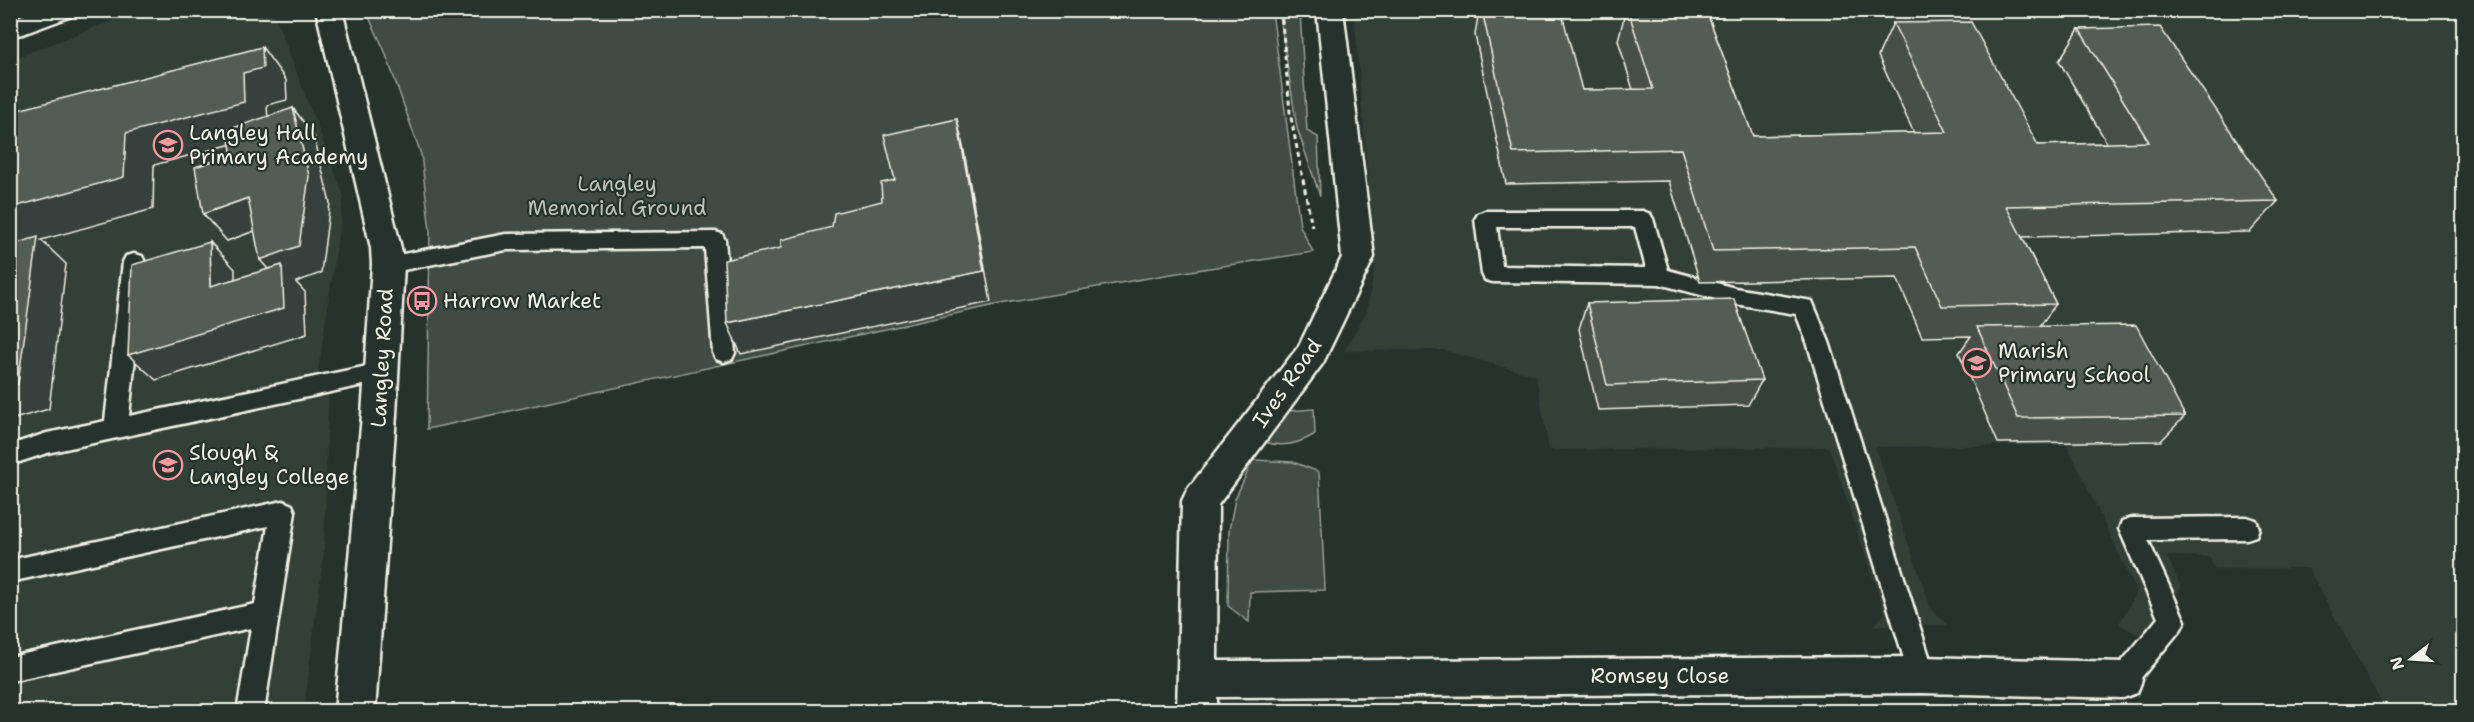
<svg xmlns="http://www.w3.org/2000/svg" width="2474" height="722" font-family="'Shantell Sans',sans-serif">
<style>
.built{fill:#333f39}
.green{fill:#414b45;stroke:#9a9e96;stroke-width:1.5}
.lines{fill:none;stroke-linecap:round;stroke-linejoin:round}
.service-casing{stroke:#f4f1e8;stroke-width:5}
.minor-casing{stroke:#f4f1e8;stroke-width:5}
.tertiary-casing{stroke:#f4f1e8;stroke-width:5}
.secondary-casing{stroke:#f4f1e8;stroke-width:5}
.path{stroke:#f4f1e8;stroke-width:3;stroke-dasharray:5 4;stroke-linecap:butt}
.service{fill:#26332d;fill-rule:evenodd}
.minor{fill:#26332d;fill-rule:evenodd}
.tertiary{fill:#26332d;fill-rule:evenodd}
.secondary{fill:#26332d;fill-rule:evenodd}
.wall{fill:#474f49;stroke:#f4f1e8;stroke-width:1.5}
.shaded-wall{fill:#39403c;stroke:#f4f1e8;stroke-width:1.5}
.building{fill:#525c55;stroke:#f4f1e8;stroke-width:1.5}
.labels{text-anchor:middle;stroke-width:4.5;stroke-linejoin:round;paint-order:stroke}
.poi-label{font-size:21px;fill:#f4f1e8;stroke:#26332d;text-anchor:start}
.park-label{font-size:21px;fill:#bebfb7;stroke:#26332d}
.street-label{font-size:21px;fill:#f4f1e8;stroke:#26332d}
</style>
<rect width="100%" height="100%" fill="#26332d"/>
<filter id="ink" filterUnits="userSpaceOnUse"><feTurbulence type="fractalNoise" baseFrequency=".0167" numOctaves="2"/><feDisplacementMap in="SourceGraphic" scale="12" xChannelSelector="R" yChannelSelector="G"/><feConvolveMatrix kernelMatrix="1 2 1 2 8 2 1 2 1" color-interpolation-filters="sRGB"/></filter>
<g filter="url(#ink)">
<g class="built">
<path d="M137,11h136l71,185 -27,183 12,-6 -5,176 -20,162h-293l-1,-651z"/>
<path d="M1354,11h1109v700h-77l-78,-143 -94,1 -4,-12 -43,-1 14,31 -28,56 -34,-19 18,-32 -70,-147 -192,2 57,164 16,14 -74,1 11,-13 -56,-166 -280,3 -13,-74 -94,-26 -98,1 23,-40 8,-44z"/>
</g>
<g class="green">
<path d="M366,11h906l28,215 13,26 -142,22 -171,30 -573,125 3,-198 -9,-77 -37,-105z"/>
<path d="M1279,11h21l7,120 11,6 2,59 -23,-68z"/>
<path d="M1314,409l1,25c-16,10 -35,14 -53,7l26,-30z"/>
<path d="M1253,460l40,2 26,10 6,118 -75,2 -1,30 -21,-16 1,-76 6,-31z"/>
</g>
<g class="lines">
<g class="service-casing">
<g id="service">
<path d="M1485,211h158l7,3 3,5 15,51 67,18 77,13 17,41 106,333 -4,9 -9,3 -9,-3 -4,-9 -102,-333 -11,-28 -61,-10 -76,-20 -166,-2 -8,-2 -3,-6 -7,-55 3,-5zM1497,227h138l11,41 -144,-2z"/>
<path d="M715,232l7,2 3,6 10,113 -3,6 -8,3 -8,-3 -3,-6 -8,-105 -199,2 -118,23 -8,-2 -3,-6 3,-6 8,-2 118,-23z"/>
<path d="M134,254l8,2 3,6 -16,154 253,-53 8,3 3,6 -3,6 -8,3 -335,72 -37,12v-20l37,-12 58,-12 18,-159 3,-6z"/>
<path d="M283,501l9,4 3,7 -31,200h-27l14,-84 -241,53v-24l245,-53 13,-78 -258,56v-22z"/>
<path d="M2247,517l9,3 3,8 -3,8 -9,3 -99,1 37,81 -4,8 -49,60 -9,3 -9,-3 -4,-9 4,-9 44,-53 -39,-89 3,-8 9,-3z"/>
</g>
</g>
<g class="minor-casing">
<path id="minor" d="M1317,10h26l31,247 -51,106 -105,142 -1,156 705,-4 201,5 14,5 5,13 -5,13 -14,5 -201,-5 -705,4v15h-40l5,-211 5,-11 112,-144 43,-89z"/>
</g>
<g class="tertiary-casing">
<path id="tertiary" d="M316,10h26l59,238 3,17 -8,150 -21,297h-40l27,-297 10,-150 -1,-17z"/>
</g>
<g class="secondary-casing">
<path id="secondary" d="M36,10h40l-4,6 -49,18 -13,2v-16z"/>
</g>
<path class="path" d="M1281,10l9,102 22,115"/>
<use href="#service" class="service"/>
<use href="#minor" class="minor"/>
<use href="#tertiary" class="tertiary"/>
<use href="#secondary" class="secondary"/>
</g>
<g class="wall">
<path d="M1479,10h3l100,80h51l-15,-50 8,-30h80l47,126 161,-3 -36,-77 15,-33 145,122 69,-2 -48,-82 20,-32 199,172 -28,31 -228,5 34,67 -16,22 145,90 -24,25 -163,2 -39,-90 12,-17 -49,1 -25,-59 -197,4 -31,-101 -163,3 -31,-149z"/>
<path d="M1587,303l175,77 -14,25 -150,5 -19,-81z"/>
</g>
<g class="shaded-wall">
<path d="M262,47l24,33 1,20 -20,5 2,29 -115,31 -1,44 -112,31 25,24 -17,145 -39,11v-212l116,-75 117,-60z"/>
<path d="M293,108l21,28 16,67 -9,70 -25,9 9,10 2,42 -151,46 -28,-25 155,-69 -23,-26z"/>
<path d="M957,119l7,32 27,151 -250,52 -14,-31 257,-52z"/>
<path d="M248,198l23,27 -44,16 -24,-27z"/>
<path d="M210,242l25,27v43l-24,-26z"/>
</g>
<g class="building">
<path d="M1482,10h79l21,80 71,-1 -25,-79h78l47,126 194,-4 -54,-109 78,-1 67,123 111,-3 -70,-113 81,-2 118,174 -272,5 50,98 -114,2 -27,-59 -202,4 -32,-102 -168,4z"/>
<path d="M262,47l1,21 -20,5 1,29 -118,31 -2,44 -114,31v-96z"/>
<path d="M293,108l16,68 -10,70 -39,14 -12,-62 -45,16 -8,-47 37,-12 -5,-25z"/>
<path d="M957,119l27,152 -257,52 -3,-63 57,-12v-8l51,-13 2,-14 48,-12 -1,-18 14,-3 -11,-45z"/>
<path d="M38,237l-20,147 -8,2v-141z"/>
<path d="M210,242l1,44 71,-21 2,43 -156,47 4,-90z"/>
<path d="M1734,299l28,81 -155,5 -20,-82z"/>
<path d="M2136,325l49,91 -167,2 -41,-91z"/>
</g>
</g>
<defs>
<g id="school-ring" transform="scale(1.5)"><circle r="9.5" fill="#26332d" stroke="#ff9aa2" stroke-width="1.5"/><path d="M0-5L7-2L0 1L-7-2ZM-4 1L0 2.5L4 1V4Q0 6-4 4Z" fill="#ff9aa2"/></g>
<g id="bus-ring" transform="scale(1.5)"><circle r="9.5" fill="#26332d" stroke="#ff9aa2" stroke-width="1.5"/><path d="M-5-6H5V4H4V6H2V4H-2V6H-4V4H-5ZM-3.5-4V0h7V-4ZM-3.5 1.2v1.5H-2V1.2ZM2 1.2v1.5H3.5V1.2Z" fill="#ff9aa2"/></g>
<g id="university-ring" transform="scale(1.5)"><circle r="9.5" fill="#26332d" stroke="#ff9aa2" stroke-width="1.5"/><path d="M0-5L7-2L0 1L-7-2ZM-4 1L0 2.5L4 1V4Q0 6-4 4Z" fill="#ff9aa2"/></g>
</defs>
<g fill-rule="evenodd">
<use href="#school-ring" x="168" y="145"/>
<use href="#bus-ring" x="422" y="301"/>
<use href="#school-ring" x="1977" y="363"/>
<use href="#university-ring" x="168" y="465"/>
</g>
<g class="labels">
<g class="poi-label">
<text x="189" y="140">Langley Hall<tspan x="189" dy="24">Primary Academy</tspan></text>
<text x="443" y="308">Harrow Market</text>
<text x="1998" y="358">Marish<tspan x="1998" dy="24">Primary School</tspan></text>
<text x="189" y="460">Slough &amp;<tspan x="189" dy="24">Langley College</tspan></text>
</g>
<g class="park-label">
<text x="617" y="191">Langley<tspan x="617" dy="24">Memorial Ground</tspan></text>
</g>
<g class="street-label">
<text transform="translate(382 358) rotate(-87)" y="7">Langley Road</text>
<text transform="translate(1287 383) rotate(-55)" y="7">Ives Road</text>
<text x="1660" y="683">Romsey Close</text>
</g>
</g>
<rect width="2474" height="722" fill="none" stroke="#26332d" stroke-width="36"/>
<rect x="18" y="18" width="2438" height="686" fill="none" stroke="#f4f1e8" stroke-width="2" filter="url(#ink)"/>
<g transform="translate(2411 659) rotate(253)" stroke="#26332d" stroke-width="4.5" paint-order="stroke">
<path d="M0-4.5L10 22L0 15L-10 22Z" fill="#f4f1e8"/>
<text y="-9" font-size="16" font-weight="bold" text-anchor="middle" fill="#f4f1e8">N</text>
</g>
</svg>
